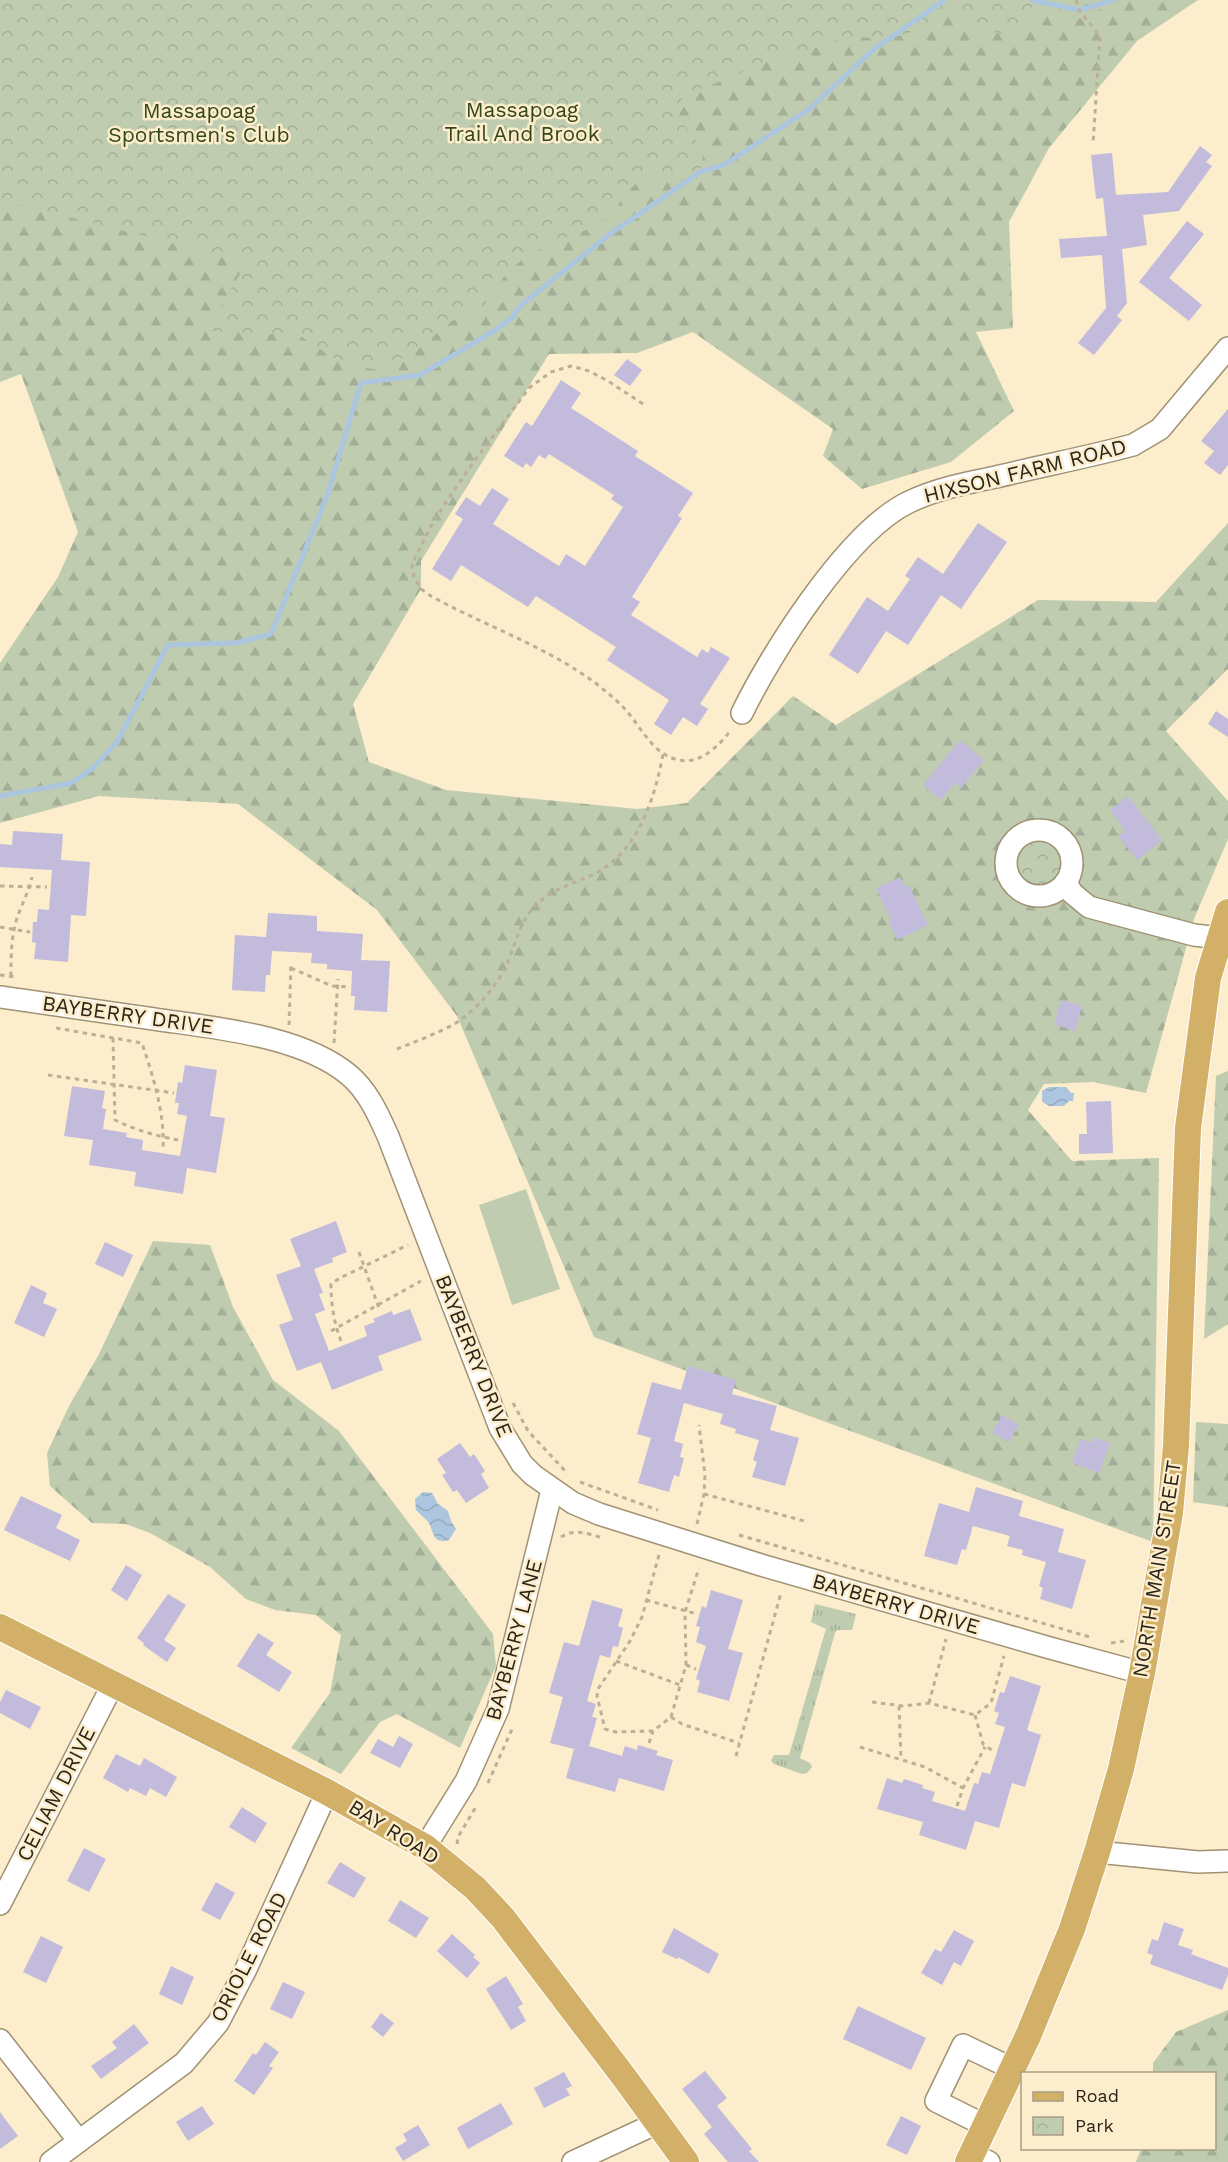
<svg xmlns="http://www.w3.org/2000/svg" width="1228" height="2162" font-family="'Work Sans',sans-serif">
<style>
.grass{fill:url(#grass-tufts)}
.forest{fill:url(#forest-firs)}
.park{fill:url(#park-crowns)}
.pitch{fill:#bfccb0}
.water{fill:url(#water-waves)}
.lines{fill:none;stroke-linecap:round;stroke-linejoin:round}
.stream{stroke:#abc6de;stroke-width:5}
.building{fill:#c2bbdc}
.minor-casing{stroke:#a09273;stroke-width:24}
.major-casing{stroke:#fff;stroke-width:28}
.path{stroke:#bbb095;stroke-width:3;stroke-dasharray:4.5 4.5;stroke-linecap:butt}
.minor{stroke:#fff;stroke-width:21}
.major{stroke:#d2b068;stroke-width:26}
.labels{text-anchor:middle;stroke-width:5;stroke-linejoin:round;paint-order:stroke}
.park-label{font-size:21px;fill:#324616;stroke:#fcedcc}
.street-label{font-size:21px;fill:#2a2518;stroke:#fcedcc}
</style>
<defs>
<pattern id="grass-tufts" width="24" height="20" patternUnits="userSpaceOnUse" patternTransform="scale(1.5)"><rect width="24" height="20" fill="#bfccb0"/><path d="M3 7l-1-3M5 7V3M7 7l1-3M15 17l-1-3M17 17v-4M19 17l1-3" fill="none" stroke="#a4af97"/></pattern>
<pattern id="forest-firs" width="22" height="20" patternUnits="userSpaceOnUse" patternTransform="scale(1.5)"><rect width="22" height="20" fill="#bfccb0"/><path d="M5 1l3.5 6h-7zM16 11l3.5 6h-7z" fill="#a4af97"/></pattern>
<pattern id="park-crowns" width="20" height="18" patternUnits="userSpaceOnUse" patternTransform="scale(1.5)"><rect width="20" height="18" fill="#bfccb0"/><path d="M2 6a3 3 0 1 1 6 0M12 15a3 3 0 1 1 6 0" fill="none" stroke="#a4af97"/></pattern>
<pattern id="water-waves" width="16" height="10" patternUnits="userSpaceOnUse" patternTransform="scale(1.5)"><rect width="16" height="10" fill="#abc6de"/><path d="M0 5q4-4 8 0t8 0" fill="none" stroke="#93aabe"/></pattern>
</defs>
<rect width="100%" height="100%" fill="#fcedcc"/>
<path class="grass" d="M815,1604l41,10 -4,16h-15l-2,3 -35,125 10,5 2,4 -5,6 -5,1 -28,-10 -3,-3 3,-6h15l37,-126 -15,-7z"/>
<g class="forest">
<path d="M0,0h1198l-61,41 -88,107 -40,74 4,106 -37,4 38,79 -63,51 -89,27 -39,-33 10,-27 -140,-97 -56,21 -88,1 -128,207v28l-68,115 16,58 77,28 191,19 50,-6 106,-107 43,29 202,-125 118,2 72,-79v146l-62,62 62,70v38l-34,80 -48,174 -53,-11 -49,2 -16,26 44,51 87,-3 -6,384 -559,-205 -137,-321 -80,-106 -139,-106 -139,-8 -99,27v-160l58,-86 20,-45 -57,-158 -21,8z"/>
<path d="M1228,1071v253l-24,15 12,-263z"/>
<path d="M153,1241l57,4 23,62 40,73 66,51 154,203 3,32 -36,82 -63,-34 -17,8 -39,52 -50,-26 39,-55 11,-58 -25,-20 -41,-5 -29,-11 -36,-32 -60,-34 -24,-9 -34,-1 -42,-37 -3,-33 22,-47 29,-50z"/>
<path d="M1196,1422l32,2v83l-35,-5z"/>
<path d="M1228,2010v152h-92l5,-13 73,-1v-74l-61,-1v-10l23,-31z"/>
</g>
<g class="park">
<path d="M0,0h1110l-12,11 -19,8 -5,-1 -19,-11 -10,-2 -7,3 -17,18 -16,8 -24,-4 -14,-15 -12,-3 -12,5 -22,12 -22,7 -10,2 -43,-1 -92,29 -22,11 -37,14 -12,7 -7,11c4,22 28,26 27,56l-8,11 -7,4 -38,-1 -13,4 -9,8 -18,25 -10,9 -47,17 -29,16 -18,16 -24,34 -30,13 -38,31 -30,15 -12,2 -34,-8 -39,-26 -93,-4 41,-69 -247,-62z"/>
<circle cx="1040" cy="863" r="24"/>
</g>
<path class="pitch" d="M526,1189l34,100 -48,16 -33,-100z"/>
<g class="water">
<path d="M1049,1087h17l5,6h3l-1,8h-4l-5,5h-15l-7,-5v-10z"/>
<path d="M423,1492l9,1 6,11 10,7 3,10 5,8 -7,11c-15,4 -15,-5 -19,-15 -3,-6 -10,-10 -14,-15l-1,-11z"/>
</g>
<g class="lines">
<g class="stream">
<path d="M1032,0l47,10 35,-10"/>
<path d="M0,796l71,-13 22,-15 24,-26 51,-97 68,-2 35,-9 56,-138 34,-113 59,-8 74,-44 18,-13 8,-12 90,-72 90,-62 24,-7 84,-55 66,-61 71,-49"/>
</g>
</g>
<g class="building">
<path d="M1200,146l12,9 -6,7 6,4 -33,45 -36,4 4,30 -25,4 5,54 -10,13 5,4 -28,35 -16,-12 28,-35 -4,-53 -41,3 -2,-19 48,-3 -4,-38 -7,1 -5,-44 21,-2 4,42 52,-3z"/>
<path d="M1187,221l17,13 -35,44 33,27 -13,16 -50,-39z"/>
<path d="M627,359l15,11 -12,16 -16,-11z"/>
<path d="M561,380l20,13 -10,15 67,43 -3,5 58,37 -15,23 4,2 -50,79 8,5 -9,13 66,42 5,-8 6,4 3,-6 19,11 -30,46 8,5 -11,17 -14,-9 -12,18 -17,-11 15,-24 -62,-40 9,-13 -80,-51 -8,11 -67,-42 -10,16 -19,-12 31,-50 -8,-5 11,-17 14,9 12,-18 17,11 -16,25 66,42 7,-12 19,12 38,-59 -12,-8 3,-4 -65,-41 -4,5 -6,-4 -8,12 -5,-4 -3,5 -19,-12 22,-34 6,4z"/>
<path d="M1228,409v56l-8,10 -16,-12 10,-12 -13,-10z"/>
<path d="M978,523l29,19 -46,67 -20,-14 -33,50 -22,-14 -28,43 -29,-19 38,-58 21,14 22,-32 -5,-3 13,-19 25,17z"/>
<path d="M1216,711l12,8v18l-20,-13z"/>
<path d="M960,740l24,20 -23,28 -6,-5 -14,17 -18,-15z"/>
<path d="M1128,796l34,44 -25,20 -19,-24 7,-5 -15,-21z"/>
<path d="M13,831l50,3 -2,26 29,2 -4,54 -15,-1 -3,47 -34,-3 2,-16 -4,-1 1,-20h4l1,-13 11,1 3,-40 -52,-3v-23l12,1z"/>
<path d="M900,877l5,10 4,-2 19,40 -31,15 -9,-19 3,-1 -15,-32z"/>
<path d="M268,913l49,3v15l46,3 -2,26 29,1 -3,51 -33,-2 1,-14h-4l1,-25 -25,-2v-5l-16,-1 1,-10 -40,-2 -2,24h-4l-1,17 -33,-2 3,-55 31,2z"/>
<path d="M1061,1000l21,6 -7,25 -21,-7z"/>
<path d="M185,1065l32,5 -7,46 15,2 -9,55 -29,-5 -4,26 -49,-8 2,-14 -47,-7 4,-25 -29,-4 8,-50 33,5 -3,17 4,1 -3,20 24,4 -1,4 17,3 -1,10 38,6 7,-40 -10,-2 2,-11h-4l3,-21 4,1z"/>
<path d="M1111,1101l2,52 -34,1v-20h8l-1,-32z"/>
<path d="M336,1221l11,31 -15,6 1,4 -19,7 9,24 -4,1 6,16 -10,4 14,37 38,-15 -3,-10 11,-4 -2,-3 19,-8 1,4 17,-6 12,31 -44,16 5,14 -51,20 -11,-28 -24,9 -18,-46 14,-5 -17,-45 25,-9 -11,-27z"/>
<path d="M105,1242l28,13 -10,22 -28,-13z"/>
<path d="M31,1285l16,8 -4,10 14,6 -13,28 -30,-14z"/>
<path d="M688,1366l48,14 -4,14 45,12 -7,24 29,8 -14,48 -33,-9 5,-15 -4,-2 6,-20 -24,-7 1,-4 -16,-5 3,-10 -39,-11 -10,38 9,3 -3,13 4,1 -5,19 -5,-2 -5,17 -31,-9 13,-45 -14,-4 15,-52 29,8z"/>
<path d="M1002,1415l17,10 -10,17 -17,-9z"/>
<path d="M1094,1437l16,6 -11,30 -27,-10 9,-24 11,4z"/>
<path d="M460,1443l10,14 4,-3 11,17 -4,3 8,14 -23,15 -9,-13 -4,2 -11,-17 4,-2 -9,-14z"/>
<path d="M976,1487l47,14 -4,15 45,13 -6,23 28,8 -14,49 -32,-10 3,-11 -4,-2 7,-24 -24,-7 1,-5 -16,-4 3,-10 -37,-10 -7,24 -4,-1 -5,16 -33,-9 15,-53 30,9z"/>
<path d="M21,1496l41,19 -6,13 24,12 -10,21 -66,-31z"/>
<path d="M126,1565l16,10 -15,26 -16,-11z"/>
<path d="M711,1590l32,10 -15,49 15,4 -14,48 -32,-9 3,-11 -4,-2 10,-33 -10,-4 4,-15 -4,-1 6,-20 4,2z"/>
<path d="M168,1594l18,11 -22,35 12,8 -9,14 -24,-17 1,-2 -7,-5z"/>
<path d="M592,1600l31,9 -5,17 5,2 -5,19 -5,-1 -3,12 -10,-3 -13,46 9,3 -4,13 5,1 -8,28 33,10 3,-10 12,4 1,-5 20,6 -2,4 17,5 -9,31 -45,-13 -4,14 -49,-14 8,-29 -24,-6 13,-46 -14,-4 15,-51 15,4z"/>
<path d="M258,1633l16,10 -8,12 26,17 -13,20 -42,-26z"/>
<path d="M1010,1676l31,10 -14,44 14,5 -16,52 -13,-4 -13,45 -24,-7 -9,29 -47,-15 4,-13 -46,-13 10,-31 15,5 2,-4 19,6 -1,3 13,4 -3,9 33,10 9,-28 4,1 4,-12 8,2 15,-47 -10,-3 4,-11 -5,-2 6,-19 4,1z"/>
<path d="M6,1690l35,17 -11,22 -30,-16v-11z"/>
<path d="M399,1736l14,8 -13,24 -30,-15 8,-14 15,8z"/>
<path d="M116,1754l24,12 4,-8 33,19 -11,20 -16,-9 -4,8 -16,-8 -2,4 -25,-14z"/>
<path d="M242,1807l25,16 -12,20 -26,-16z"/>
<path d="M84,1848l22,11 -17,33 -22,-11z"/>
<path d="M340,1862l26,16 -12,20 -27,-15z"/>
<path d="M216,1882l19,11 -15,27 -19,-10z"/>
<path d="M400,1900l29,18 -13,20 -28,-17z"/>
<path d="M1164,1922l20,7 -6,16 15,5 -2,4 37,14v7l-6,15 -72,-26 3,-9 -6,-2 5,-14 6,2z"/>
<path d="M674,1928l45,26 -10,20 -31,-17 -1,2 -15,-7z"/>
<path d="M954,1930l20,11 -13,25 -7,-4 -12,23 -21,-12 14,-24 6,3z"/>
<path d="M452,1934l23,21 -2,2 7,6 -13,15 -30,-27z"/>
<path d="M41,1936l22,11 -17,36 -23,-11z"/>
<path d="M171,1966l23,11 -12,28 -23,-11z"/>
<path d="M506,1976l17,28 -5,3 8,14 -15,9 -25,-41z"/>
<path d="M283,1982l22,10 -13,27 -22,-10z"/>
<path d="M858,2006l68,32 -15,32 -68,-31z"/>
<path d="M381,2013l13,10 -11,14 -12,-10z"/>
<path d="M134,2024l15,19 -48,36 -10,-13 26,-18 -5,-6z"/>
<path d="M265,2042l14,10 -10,14 4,2 -19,27 -20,-14 19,-28 3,2z"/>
<path d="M705,2071l22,27 -10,8 35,43 -3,2 10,11h-31l-24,-28 8,-7 -30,-38z"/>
<path d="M564,2072l8,14 -6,3 4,6 -26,13 -10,-20z"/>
<path d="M501,2103l12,21 -45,25 -11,-21z"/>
<path d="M202,2106l12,18 -26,17 -12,-19z"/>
<path d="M0,2112l18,24 -18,13z"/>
<path d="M901,2116l20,10 -14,29 -21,-10z"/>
<path d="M418,2125l12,20 -27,16 -8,-13 12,-7 -4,-7z"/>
</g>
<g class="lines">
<g class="minor-casing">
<g id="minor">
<path d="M742,713c29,-60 106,-182 167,-211 27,-13 57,-19 87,-25 45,-11 92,-20 137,-32l27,-16 68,-81"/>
<circle cx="1039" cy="863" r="33"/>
<path d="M1066,882l6,11 17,14 105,28 26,3 8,3"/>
<path d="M0,997c51,7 102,15 154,22 60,9 147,16 195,56 19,16 29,39 39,61l112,292 22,36 11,11 40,28 26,11 162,51 289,83 92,25"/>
<path d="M425,1847l41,-66 32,-72 54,-219"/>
<path d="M1097,1852l101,10 30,-1"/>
<path d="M0,1904l113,-220"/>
<path d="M0,2040l79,101"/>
<path d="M986,2126l-50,-25 27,-56 50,24"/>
<path d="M972,2154l17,8"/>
<path d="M51,2162l133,-99 34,-40 28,-54 81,-177"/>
<path d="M573,2162l84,-39"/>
</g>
</g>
<g class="major-casing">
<g id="major">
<path d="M0,1627l327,165 98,55 50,41 28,30 121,159 62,85"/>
<path d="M968,2162l60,-126 44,-107 25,-77 24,-83 21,-96 28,-160 6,-67 12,-318 20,-150 20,-66"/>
</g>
</g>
<g class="path">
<path d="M1076,0l3,10 21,26 -7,108"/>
<path d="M643,404l-35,-23 -19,-10 -18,-5 -20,6 -22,16 -59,79 -36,53 -22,44 2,13 7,12 10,7c65,36 140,58 193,112 16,17 27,44 51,51 23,8 43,-12 56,-29"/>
<path d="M0,886l47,1"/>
<path d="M0,927l30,5"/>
<path d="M291,968l41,18 16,1"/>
<path d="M0,975l15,2"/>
<path d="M11,976c0,-19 0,-39 6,-58 5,-14 12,-27 15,-41"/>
<path d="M289,1025l2,-61"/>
<path d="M56,1028l86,15c11,33 23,71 21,105"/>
<path d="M113,1038l2,82c20,10 42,16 63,20"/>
<path d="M334,1043l4,-64"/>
<path d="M397,1049c17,-7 53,-20 66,-31 17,-13 34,-33 43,-52 10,-22 13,-44 30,-61 17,-17 40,-22 60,-32 42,-22 59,-75 67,-119"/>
<path d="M48,1075l126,18"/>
<path d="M359,1252l21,59"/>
<path d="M331,1331l90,-50"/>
<path d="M341,1341c-7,-18 -10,-37 -10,-57l9,-6 68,-33"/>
<path d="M513,1403l15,28 39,42"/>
<path d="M580,1482l78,28"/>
<path d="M704,1494l104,28"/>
<path d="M697,1524l7,-30 1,-19 -6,-50"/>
<path d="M739,1535l351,102"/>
<path d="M561,1537c14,-9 27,-3 42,1"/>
<path d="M659,1555l-17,62 -12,24 -32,48 -1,7 8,33 11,3 37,-1 18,-14 15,-52 -1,-53 14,-44"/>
<path d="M646,1600l51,14"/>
<path d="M1111,1643l13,-2"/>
<path d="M616,1661l64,24"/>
<path d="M686,1665l10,4"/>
<path d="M872,1702l31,4 26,-3 46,12 16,-12 13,-47"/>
<path d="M929,1703l17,-64"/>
<path d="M899,1706l2,53"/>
<path d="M975,1715l8,29 10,7"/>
<path d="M671,1717l11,7 57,19"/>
<path d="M649,1743l4,-12"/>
<path d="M860,1747l65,20 38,21"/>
<path d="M736,1756l45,-163"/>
<path d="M488,1783l24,-54"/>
<path d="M957,1806l6,-18 22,-41"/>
<path d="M457,1844l1,-7 19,-32"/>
</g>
<use href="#minor" class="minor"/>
<use href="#major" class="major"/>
</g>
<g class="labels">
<g class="park-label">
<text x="522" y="117">Massapoag<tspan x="522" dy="24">Trail And Brook</tspan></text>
<text x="199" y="118">Massapoag<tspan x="199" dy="24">Sportsmen's Club</tspan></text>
</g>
<g class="street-label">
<text transform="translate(1025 471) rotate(-14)" y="7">HIXSON FARM ROAD</text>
<text transform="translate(128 1015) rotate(8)" y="7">BAYBERRY DRIVE</text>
<text transform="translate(474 1356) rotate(68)" y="7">BAYBERRY DRIVE</text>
<text transform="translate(1157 1569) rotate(-81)" y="7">NORTH MAIN STREET</text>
<text transform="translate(896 1604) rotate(16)" y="7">BAYBERRY DRIVE</text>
<text transform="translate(514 1640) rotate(-75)" y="7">BAYBERRY LANE</text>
<text transform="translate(56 1794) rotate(-63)" y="7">CELIAM DRIVE</text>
<text transform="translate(394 1832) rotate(32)" y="7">BAY ROAD</text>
<text transform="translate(249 1957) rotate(-63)" y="7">ORIOLE ROAD</text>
</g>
</g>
<rect x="1021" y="2072" width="195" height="78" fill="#fcedcc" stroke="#a89d84" stroke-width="1.5"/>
<rect x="1033" y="2092" width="30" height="9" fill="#d2b068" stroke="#a89d84" stroke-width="1.5"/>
<text x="1075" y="2102" font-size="18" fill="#2a2518">Road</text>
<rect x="1033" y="2117" width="30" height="18" fill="url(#park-crowns)" stroke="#a89d84" stroke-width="1.5"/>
<text x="1075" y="2132" font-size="18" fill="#2a2518">Park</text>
</svg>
